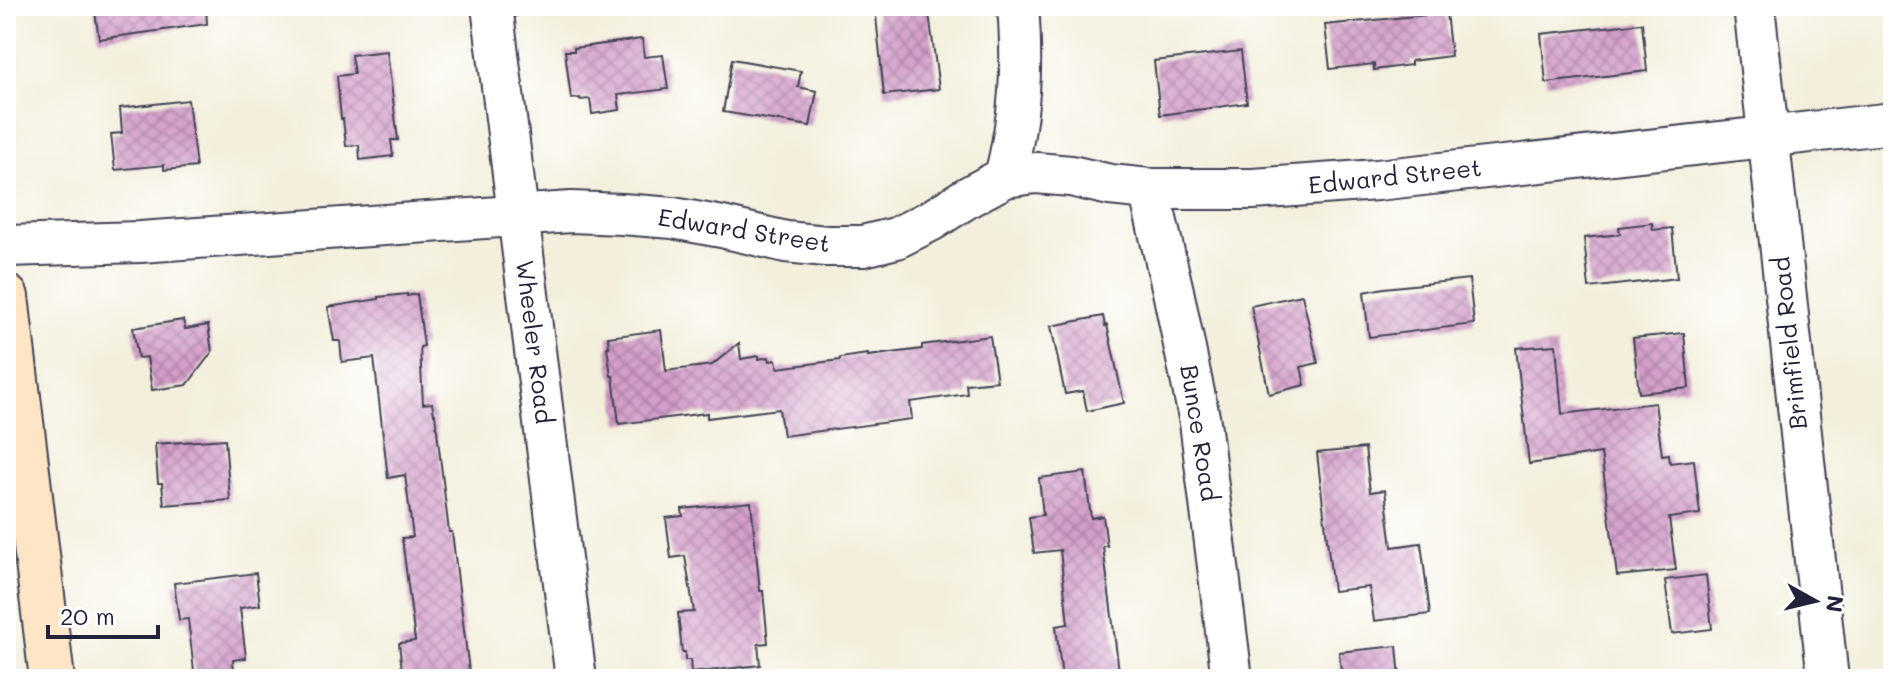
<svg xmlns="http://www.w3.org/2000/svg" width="1899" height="685" font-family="Mali,sans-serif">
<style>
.building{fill:url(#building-cross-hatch)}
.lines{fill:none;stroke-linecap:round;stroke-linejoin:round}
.minor-casing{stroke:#414153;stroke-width:44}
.secondary-casing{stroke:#414153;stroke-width:48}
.minor{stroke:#fff;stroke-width:40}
.secondary{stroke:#fde5c5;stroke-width:44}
.labels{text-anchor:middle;stroke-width:7;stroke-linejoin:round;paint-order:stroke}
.street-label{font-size:24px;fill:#22223b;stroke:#fff}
</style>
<defs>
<pattern id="building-cross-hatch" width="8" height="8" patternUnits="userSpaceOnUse" patternTransform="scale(2)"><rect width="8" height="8" fill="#d49eca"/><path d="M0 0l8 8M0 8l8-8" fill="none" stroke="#ac80a5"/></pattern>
</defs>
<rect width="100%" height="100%" fill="#fff"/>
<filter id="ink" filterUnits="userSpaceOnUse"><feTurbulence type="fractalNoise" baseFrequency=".0125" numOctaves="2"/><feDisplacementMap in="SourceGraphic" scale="16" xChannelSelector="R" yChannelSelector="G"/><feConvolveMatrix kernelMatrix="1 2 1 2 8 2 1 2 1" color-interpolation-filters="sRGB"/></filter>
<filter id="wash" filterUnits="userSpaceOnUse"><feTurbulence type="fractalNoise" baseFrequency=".006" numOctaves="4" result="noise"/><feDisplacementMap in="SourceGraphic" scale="32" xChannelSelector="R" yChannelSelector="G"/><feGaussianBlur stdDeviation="1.8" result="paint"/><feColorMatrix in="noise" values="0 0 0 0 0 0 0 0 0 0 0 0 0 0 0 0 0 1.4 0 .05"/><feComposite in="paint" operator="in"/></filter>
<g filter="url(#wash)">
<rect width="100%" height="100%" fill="#f3efdc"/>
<g id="blocks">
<g class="building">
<path d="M94,6h112l1,18 -108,15z"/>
<path d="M875,6h53l11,83 -55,6z"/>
<path d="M1446,13l5,43 -40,5v4l-37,5v-6l-44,5 -5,-44z"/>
<path d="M1642,23l5,48 -101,12 -5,-49z"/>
<path d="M642,39l2,18 19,-2 5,34 -50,6 2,15 -28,4 -2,-15 -10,1v-2l-9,1 -6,-48h9v-3z"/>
<path d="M387,51l11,89h-7l2,16 -33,4 -1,-15 -13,1 -3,-27h-2l-4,-43 17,-2 -3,-19z"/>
<path d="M1241,51l6,52 -87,12 -6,-54z"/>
<path d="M732,59l69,12 -3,16 19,4 -7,35 -87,-14z"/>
<path d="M188,100l8,67 -32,3v-5l-49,5 -4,-36 11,-1 -2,-25z"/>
<path d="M1652,223l1,7 19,-2 5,50 -88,10 -5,-50 36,-4 -1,-7z"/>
<path d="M1469,279l5,45 -105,13 -5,-45 20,-4z"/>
<path d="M407,294v2l10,-2 7,52 -4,1 3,57 9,-1 2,11h1l14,118h3l18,147h-67l-4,-36 16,-2 -13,-103 11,-1 -8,-62 -17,3 -14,-120 -32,4 -2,-21h-6l-6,-34 51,-8v-2z"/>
<path d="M1302,295l16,68 -17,4 4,18 -36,9 -18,-88z"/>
<path d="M1103,316l2,10 2,-1 17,78 -37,8 -4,-20 -18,3 -14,-68z"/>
<path d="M183,320l2,9 23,-4 4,27 -25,33 -35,5 -5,-33 -9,1 -5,-30z"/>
<path d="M661,330l5,41 46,-6 27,-22 2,16 18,-3v3l10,-2 1,4 6,-1 2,8 62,-8v-2l28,-4v2l54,-7v-4l68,-9 7,45 -31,3 1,10 -57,8 2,17 -129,17 -4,-27 -72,9v-5l-88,11 -6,-48h-2l-4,-29h2l-1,-10z"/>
<path d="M1684,333l5,55 -50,5 -6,-55z"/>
<path d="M1556,345l6,69 93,-11 7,52 7,-1 1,9 24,-3 6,54 -31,4 7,52 -59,6 -16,-123 -72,11 -13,-116z"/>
<path d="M225,439l5,61 -66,5 -2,-22h-4l-3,-39z"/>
<path d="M1365,448l5,44 15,-2 7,57 29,-4 9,71 -56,7 -5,-34 -36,4 -16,-138z"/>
<path d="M1085,472l6,46 12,-2 4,30h-4l17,133h-58l-6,-53 12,-2 -8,-74 -26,3 -5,-36 14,-2 -4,-37z"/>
<path d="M751,502l9,89h3l5,52 -10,1 2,21 -69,8 -1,-13h-5v-8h-3l-4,-39 16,-1 -9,-56 -14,2 -5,-40 17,-2 -1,-7z"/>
<path d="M256,573l4,32 -20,3 6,50 -13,2 2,19h-40l-7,-60 -9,1 -5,-37z"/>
<path d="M1706,575l6,54 -40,5 -7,-54z"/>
<path d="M1397,646l3,33h-58l-3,-27z"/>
</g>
</g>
</g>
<g filter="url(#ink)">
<use href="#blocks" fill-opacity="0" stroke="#414153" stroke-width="2"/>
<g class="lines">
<g class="minor-casing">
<g id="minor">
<path d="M492,6l84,673"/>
<path d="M1754,6l74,673"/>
<path d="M1005,177c15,-60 18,-109 13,-171"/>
<path d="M1149,189l24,102 27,131 32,257"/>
<path d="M6,246l134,-4 431,-30 51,2 51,4 49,9 64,15 40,4h37l33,-8 36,-18 36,-23 37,-20 31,-4 35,3 39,9 39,4h104l124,-9 516,-57"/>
</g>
</g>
<g class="secondary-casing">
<path id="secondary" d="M6,297l46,382"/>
</g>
<use href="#minor" class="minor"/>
<use href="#secondary" class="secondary"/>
</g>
</g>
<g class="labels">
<g class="street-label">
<text transform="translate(1395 177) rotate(-6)" y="8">Edward Street</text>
<text transform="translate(744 231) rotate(9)" y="8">Edward Street</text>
<text transform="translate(534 342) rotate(83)" y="8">Wheeler Road</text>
<text transform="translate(1790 343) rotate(-96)" y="8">Brimfield Road</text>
<text transform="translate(1199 433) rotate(81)" y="8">Bunce Road</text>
</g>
</g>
<rect width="1899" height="685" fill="none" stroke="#fff" stroke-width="32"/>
<g transform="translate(1815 601) rotate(98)" stroke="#ffffff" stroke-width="6" paint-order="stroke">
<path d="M0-6L14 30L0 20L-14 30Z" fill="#22223b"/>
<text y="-12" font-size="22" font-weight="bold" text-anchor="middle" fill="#22223b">N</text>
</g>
<path d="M48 625v12h110v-12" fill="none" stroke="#22223b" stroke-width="4"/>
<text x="60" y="625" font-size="24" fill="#22223b" stroke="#ffffff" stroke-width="6" paint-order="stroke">20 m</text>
</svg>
